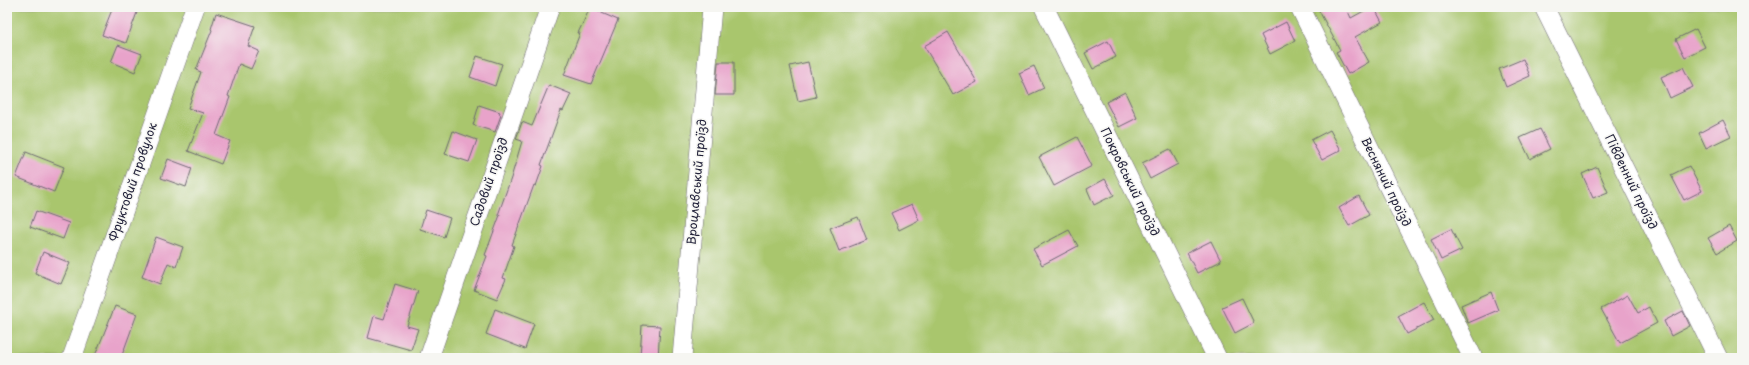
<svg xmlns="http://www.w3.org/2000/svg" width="1749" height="365" font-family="'Playpen Sans',sans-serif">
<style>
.green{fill:#a9c66d;stroke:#667454}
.building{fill:#e8a3ca}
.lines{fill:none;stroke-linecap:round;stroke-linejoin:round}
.minor-casing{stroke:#6c6771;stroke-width:20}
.minor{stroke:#fff;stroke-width:19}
.labels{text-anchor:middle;stroke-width:3;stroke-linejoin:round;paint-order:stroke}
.street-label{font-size:12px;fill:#22223b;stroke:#f6f6f2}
</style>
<rect width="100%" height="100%" fill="#f6f6f2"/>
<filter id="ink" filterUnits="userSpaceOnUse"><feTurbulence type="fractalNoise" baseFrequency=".025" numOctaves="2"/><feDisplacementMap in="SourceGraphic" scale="8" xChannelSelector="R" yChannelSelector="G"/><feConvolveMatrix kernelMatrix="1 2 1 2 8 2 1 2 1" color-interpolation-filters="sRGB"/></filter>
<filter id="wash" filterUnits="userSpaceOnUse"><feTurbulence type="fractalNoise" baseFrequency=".012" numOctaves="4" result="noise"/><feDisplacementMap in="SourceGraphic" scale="16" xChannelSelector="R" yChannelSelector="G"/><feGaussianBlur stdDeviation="0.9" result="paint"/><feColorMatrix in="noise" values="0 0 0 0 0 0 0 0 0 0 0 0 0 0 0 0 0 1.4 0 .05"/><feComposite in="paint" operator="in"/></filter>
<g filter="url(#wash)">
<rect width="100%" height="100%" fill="#f5e7d5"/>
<rect class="green" x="7" y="7" width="1735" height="351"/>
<g id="blocks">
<g class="building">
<path d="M113,7h26l-13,36 -24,-8z"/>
<path d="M1317,7h29l5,11 20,-11h3l8,15 -27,15 14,25 -21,12 -12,-22 4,-2z"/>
<path d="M590,8l28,12 -27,64 -27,-9 16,-42h-2z"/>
<path d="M216,13l39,13 -7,20 11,5 -8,18 -12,-5 -11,32 2,1 -14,38 14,6 -9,23 -33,-13 15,-38 -15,-5 13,-36 -5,-2 16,-40 -1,-1z"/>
<path d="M1286,22l9,19 -25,13 -9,-19z"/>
<path d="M1696,29l9,18 -20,10 -9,-18z"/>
<path d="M948,32l29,50 -24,13 -29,-49z"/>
<path d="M1108,41l8,16 -23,12 -8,-16z"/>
<path d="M118,45l24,9 -7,18 -24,-10z"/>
<path d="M477,56l25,8 -7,22 -25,-9z"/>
<path d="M1523,59l7,17 -24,11 -7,-18z"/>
<path d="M718,62h16v33h-19z"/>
<path d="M808,62l8,35 -18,4 -8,-35z"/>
<path d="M1034,66l10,22 -15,7 -10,-22z"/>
<path d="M1683,67l10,20 -23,11 -9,-21z"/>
<path d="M549,85l22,9 -8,17 -2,-1 -20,55 2,1 -7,20 -2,-1 -22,60 2,1 -11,32 3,1 -9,20 -23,-9 13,-34 -2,-1 15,-40h-2l13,-37 11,-37 -6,-2 6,-17 10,4z"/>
<path d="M1125,92l12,26 -18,9 -13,-25z"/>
<path d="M479,105l21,7 -1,2 2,1 -6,17 -22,-7z"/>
<path d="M1723,120l8,16 -25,12 -7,-15z"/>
<path d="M1540,129l10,20 -20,10 -10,-21z"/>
<path d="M1330,130l11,20 -19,10 -11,-20z"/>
<path d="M453,131l24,9 -8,22 -24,-8z"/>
<path d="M1077,137l15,29 -38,20 -15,-29z"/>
<path d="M1170,149l8,15 -28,15 -8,-16z"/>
<path d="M26,152l38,15 -10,25 -38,-15z"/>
<path d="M168,159l24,9 -6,19 -25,-9z"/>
<path d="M1689,166l13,25 -18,9 -13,-25z"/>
<path d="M1597,167l11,25 -15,6 -11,-24z"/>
<path d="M1105,179l9,16 -20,10 -7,-16z"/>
<path d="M1359,196l10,19 -20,11 -10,-18z"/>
<path d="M912,204l7,16 -20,10 -8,-17z"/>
<path d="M426,210l24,8 -6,19 -24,-8z"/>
<path d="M36,211l33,12 -6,16 -33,-12z"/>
<path d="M858,217l9,23 -28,11 -9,-23z"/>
<path d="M1729,226l8,15 -20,12 -9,-15z"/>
<path d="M1451,229l11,21 -21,10 -10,-21z"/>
<path d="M1069,230l9,16 -36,19 -9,-16z"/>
<path d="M156,237l27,10 -7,20 -8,-4 -8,21 -18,-7z"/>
<path d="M1211,241l10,20 -24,12 -10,-20z"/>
<path d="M43,252l27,11 -9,21 -26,-11z"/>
<path d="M395,284l23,7 -11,35 11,3 -7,21 -43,-12 6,-22 10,3z"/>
<path d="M1491,292l7,18 -30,13 -7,-18z"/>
<path d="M1628,295l10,18 11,-6 8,16 -37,20 -19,-34z"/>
<path d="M1242,298l12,25 -19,10 -13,-26z"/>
<path d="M1424,302l10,18 -27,14 -9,-18z"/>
<path d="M115,306l22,8 -16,44h-27z"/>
<path d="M495,309l39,15 -9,25 -39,-15z"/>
<path d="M1683,311l7,15 -19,10 -7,-15z"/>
<path d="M642,325l18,1 -2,32h-18z"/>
</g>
</g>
</g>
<g filter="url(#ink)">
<use href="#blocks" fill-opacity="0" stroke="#6c6771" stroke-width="1"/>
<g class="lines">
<g class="minor-casing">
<g id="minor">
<path d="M1044,7l173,351"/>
<path d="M1300,7l173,351"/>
<path d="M1544,7l174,351"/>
<path d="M72,358l123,-351"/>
<path d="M429,358l121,-351"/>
<path d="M682,358l30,-351"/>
</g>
</g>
<use href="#minor" class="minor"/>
</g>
</g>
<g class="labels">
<g class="street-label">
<text transform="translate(133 182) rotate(-71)" y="4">Фруктовий провулок</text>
<text transform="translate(489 182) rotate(-71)" y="4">Садовий проїзд</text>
<text transform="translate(697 182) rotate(-85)" y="4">Вроцлавський проїзд</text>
<text transform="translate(1130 182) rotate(64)" y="4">Покровський проїзд</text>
<text transform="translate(1386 182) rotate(64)" y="4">Весняний проїзд</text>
<text transform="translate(1631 182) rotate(64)" y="4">Південний проїзд</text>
</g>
</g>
<rect width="1749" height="365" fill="none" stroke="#f6f6f2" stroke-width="24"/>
</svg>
